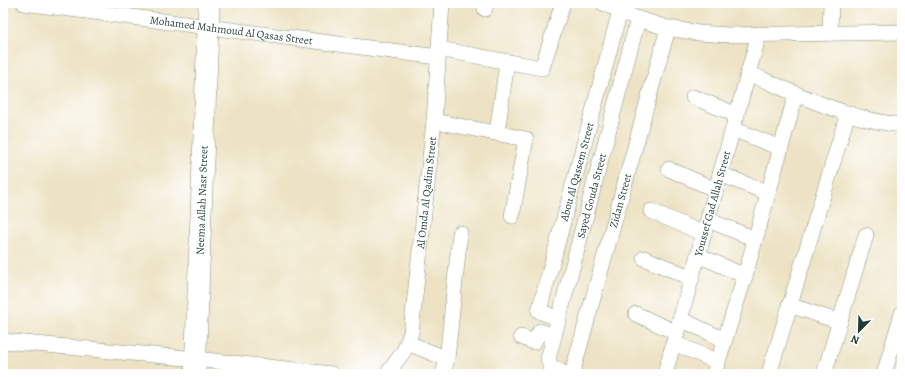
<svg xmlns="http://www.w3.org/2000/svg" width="905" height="377" font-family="Alegreya,serif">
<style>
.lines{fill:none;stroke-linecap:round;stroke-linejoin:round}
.street-casing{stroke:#86907c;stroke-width:16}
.secondary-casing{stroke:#86907c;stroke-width:22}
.street{stroke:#fff;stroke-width:15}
.secondary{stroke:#fff;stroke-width:21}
.labels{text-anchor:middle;stroke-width:4;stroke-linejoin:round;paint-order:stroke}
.street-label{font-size:11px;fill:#1f3d34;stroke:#fff}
</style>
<rect width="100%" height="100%" fill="#fff"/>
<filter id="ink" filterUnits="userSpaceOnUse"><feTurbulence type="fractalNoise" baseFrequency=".025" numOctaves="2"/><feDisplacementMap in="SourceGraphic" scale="8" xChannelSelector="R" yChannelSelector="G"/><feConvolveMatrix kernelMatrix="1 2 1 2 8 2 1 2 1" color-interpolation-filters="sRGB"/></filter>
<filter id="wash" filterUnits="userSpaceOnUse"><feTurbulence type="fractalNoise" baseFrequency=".012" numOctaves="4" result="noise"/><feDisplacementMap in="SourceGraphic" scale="16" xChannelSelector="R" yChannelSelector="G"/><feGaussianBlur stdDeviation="0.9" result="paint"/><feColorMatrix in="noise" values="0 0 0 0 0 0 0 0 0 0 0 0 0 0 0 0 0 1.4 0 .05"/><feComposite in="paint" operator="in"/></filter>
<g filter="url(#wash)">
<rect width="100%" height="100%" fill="#ede3c4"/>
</g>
<g filter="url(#ink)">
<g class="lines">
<g class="street-casing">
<g id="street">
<path id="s1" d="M24,3l414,54"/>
<path d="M603,3l35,16 30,9 30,5 31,2 173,-3"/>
<path d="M485,9l1,-6"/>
<path d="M830,33l1,-30"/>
<path d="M439,49l103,19 21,-65"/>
<path d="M748,73c47,20 103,48 154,52"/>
<path d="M693,97l44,18"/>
<path d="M434,121l92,18 -14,77"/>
<path d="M733,129l47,19"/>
<path d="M497,133l10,-71"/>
<path d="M669,169l47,21"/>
<path d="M720,174l48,19"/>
<path d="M651,211l53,23"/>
<path d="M708,220l47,19"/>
<path d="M698,255l47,21"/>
<path d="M644,258l48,20"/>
<path d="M789,305l51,17"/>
<path d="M636,314l41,19"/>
<path id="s2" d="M559,319l-20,-8 81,-300"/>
<path d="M680,319l45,21"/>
<path d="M521,337l13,5 6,-11 14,5"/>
<path d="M3,341l193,18 136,15"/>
<path d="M408,343l39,16"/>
<path d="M674,343l44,19"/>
<path id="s3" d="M387,374l17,-23 7,-18 23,-212 8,-118"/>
<path d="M443,374l4,-15 13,-126"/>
<path id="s4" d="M566,374l-15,-7 -3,-8 90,-340"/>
<path id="s5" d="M572,374l96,-346"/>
<path id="s6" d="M665,374l94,-340"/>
<path d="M714,374l31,-98 51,-182"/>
<path d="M769,374l79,-261"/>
<path d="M824,374l42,-139"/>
<path d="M884,374l18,-61"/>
</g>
</g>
<g class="secondary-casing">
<g id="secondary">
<path id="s7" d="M195,374l14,-371"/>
</g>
</g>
<use href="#street" class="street"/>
<use href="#secondary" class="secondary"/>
</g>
</g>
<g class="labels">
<g class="street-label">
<text dy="4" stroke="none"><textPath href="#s1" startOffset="209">Mohamed Mahmoud Al Qasas Street</textPath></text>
<text dy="4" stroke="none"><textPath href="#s2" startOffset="166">Abou Al Qassem Street</textPath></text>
<text dy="4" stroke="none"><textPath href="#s3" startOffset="189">Al Omda Al Qadim Street</textPath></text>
<text dy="4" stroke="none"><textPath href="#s4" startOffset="194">Sayed Gouda Street</textPath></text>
<text dy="4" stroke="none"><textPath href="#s7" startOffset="174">Neema Allah Nasr Street</textPath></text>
<text dy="4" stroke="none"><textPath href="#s5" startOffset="180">Zidan Street</textPath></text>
<text dy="4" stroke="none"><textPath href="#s6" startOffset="177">Youssef Gad Allah Street</textPath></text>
</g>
</g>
<rect width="905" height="377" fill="none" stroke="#fff" stroke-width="16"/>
<g transform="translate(859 331) rotate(203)" stroke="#ffffff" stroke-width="3" paint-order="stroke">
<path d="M0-3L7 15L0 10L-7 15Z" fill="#1f3d34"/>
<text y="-6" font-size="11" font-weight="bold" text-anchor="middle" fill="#1f3d34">N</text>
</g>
</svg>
